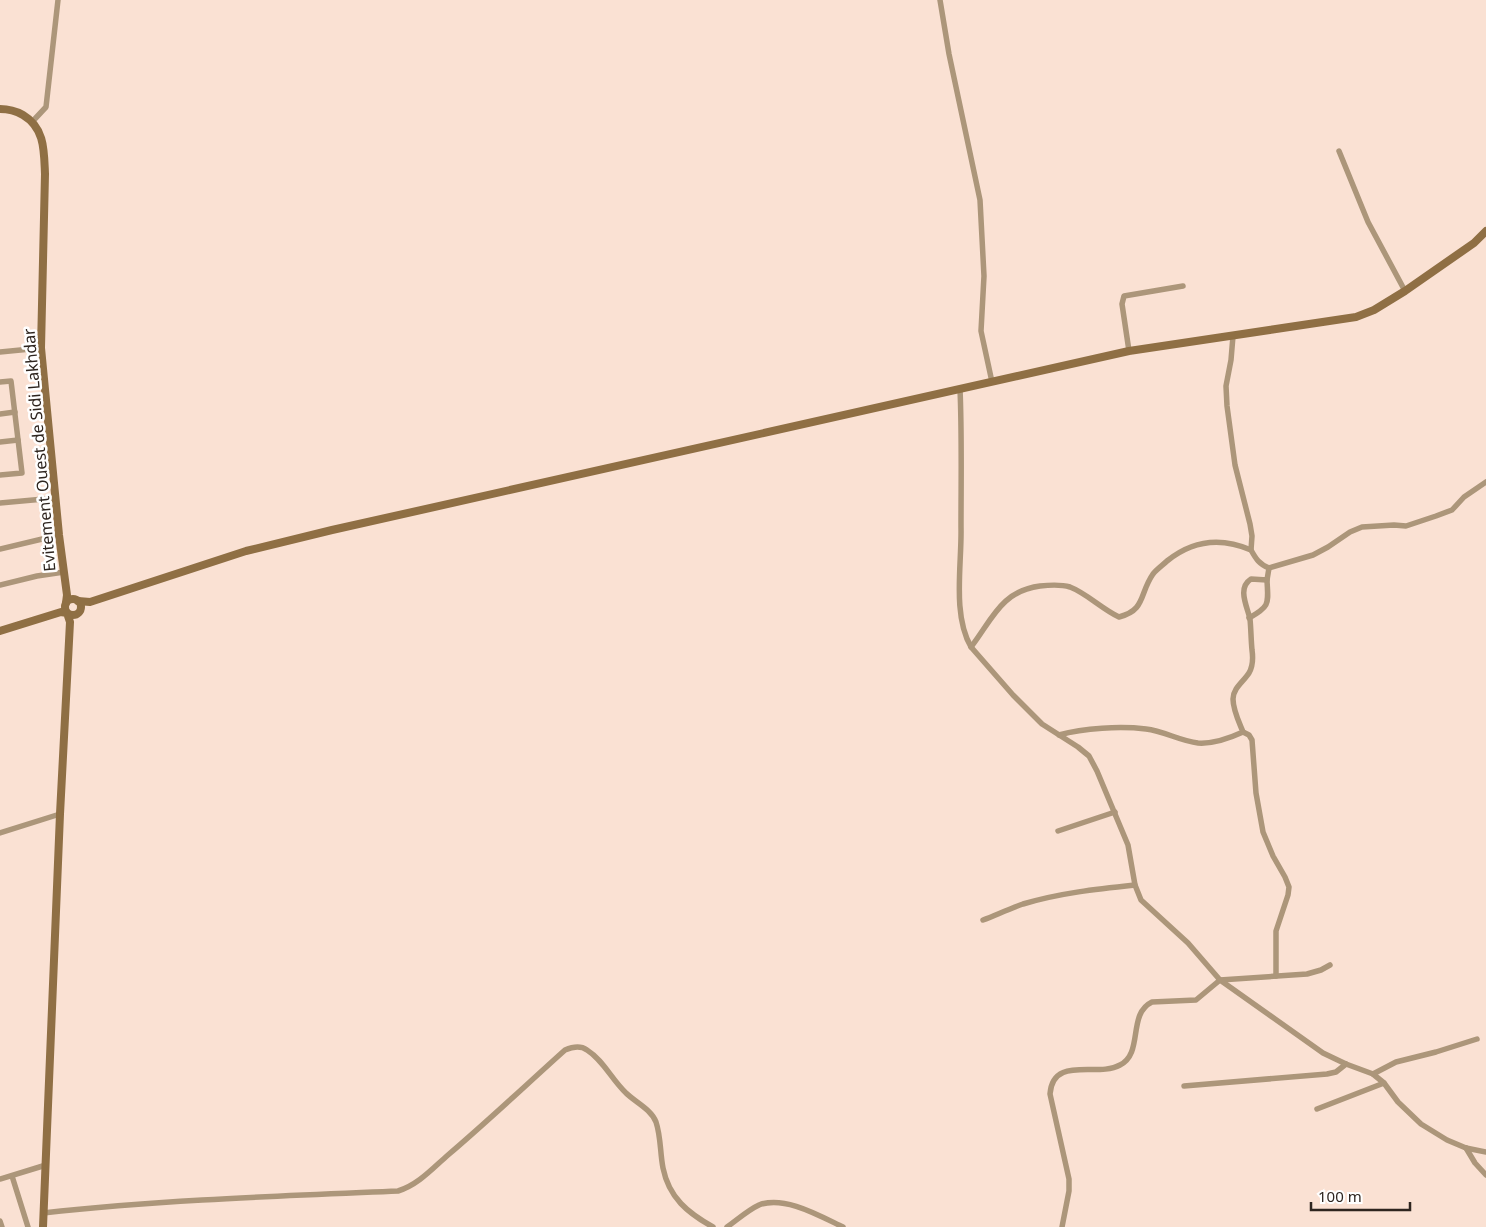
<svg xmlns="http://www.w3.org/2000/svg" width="1486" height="1227" font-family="'Noto Sans',sans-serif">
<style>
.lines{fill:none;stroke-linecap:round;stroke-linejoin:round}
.street{stroke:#ac967a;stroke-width:5.5}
.secondary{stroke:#8f6f44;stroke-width:8}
.labels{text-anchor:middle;stroke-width:5;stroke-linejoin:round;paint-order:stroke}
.street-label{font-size:16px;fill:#2e251f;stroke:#fff}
</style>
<rect width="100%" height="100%" fill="#fae1d3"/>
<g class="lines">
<g class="street">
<path d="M940,0l9,54 31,146 4,76 -3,55 11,51"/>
<path d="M32,122l14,-15 12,-107"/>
<path d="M1339,151l29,71 37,69"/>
<path d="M1233,336l-2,24 -5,26 1,20 8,59 15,59 2,12 -1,14"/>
<path d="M1129,351l-7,-47 2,-8 59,-10"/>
<path d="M0,352l41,-4"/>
<path d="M0,382l11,-1 11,92 -22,2"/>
<path d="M960,389c2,46 1,92 1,138 1,37 -9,87 10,120l42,48 29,29 36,23 11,9 8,15 31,74 7,40 6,15 47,43 32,37 -24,20 -44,2c-25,12 -8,51 -32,63 -23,13 -67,-10 -70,29l19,85v12l-7,36"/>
<path d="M0,414l15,-2"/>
<path d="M0,442l18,-2"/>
<path d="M0,503l55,-5"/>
<path d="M0,549l59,-14"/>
<path d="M0,585l37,-9 27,-4"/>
<path d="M1249,618c22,-12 19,-15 18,-38"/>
<path d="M971,647c21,-27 30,-56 69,-61 9,-1 20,-2 30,1 16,6 32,22 49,30 27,-7 20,-23 34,-43 4,-5 10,-9 14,-13 26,-21 54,-24 84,-11 5,9 8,14 18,18l44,-13 15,-8 22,-15 12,-5 32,-2 12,1 30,-10 16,-6 12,-13 22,-15"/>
<path d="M1243,732l6,3 3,5 4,53 7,39 10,24 12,21 4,10 -1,8 -12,36v45"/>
<path d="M1059,735c25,-7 61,-9 87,-6 18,2 34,12 52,14 14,1 32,-5 45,-11 -4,-10 -10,-22 -10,-33 0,-11 11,-18 16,-26 4,-7 4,-16 3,-23 -1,-10 -1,-21 -2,-31 -3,-13 -13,-31 1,-40l16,1 2,-12"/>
<path d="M1058,831l57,-19"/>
<path d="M0,833l60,-19"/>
<path d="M983,920c13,-5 26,-11 40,-16 37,-11 74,-15 112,-19"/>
<path d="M1220,980l103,73 23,11 27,10 11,9 14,19 23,22 26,16 19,8 20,4"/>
<path d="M1220,980l87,-6 14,-4 9,-5"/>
<path d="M1373,1074l23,-12 40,-10 41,-13"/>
<path d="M1184,1086l143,-12 9,-2 10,-8"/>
<path d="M1317,1109l67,-26"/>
<path d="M1466,1148l9,15 11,12"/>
<path d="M12,1176l16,51"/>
<path d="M0,1179l46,-14"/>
<path d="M43,1213c118,-13 237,-17 355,-22 20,-6 35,-23 50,-36 40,-34 78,-70 117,-105 7,-3 15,-5 22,0 16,10 25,30 39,43 9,9 25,16 30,29 5,15 4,31 7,46 6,30 25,45 50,59"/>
<path d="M0,1221l2,6"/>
<path d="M727,1227c10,-7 21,-17 32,-22 25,-10 61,11 84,22"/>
</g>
<g class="secondary">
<path d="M0,109c8,0 16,2 23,6 22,13 21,36 22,59l-4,174 18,187 8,60 -1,8"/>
<circle cx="73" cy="607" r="8"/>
<path d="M78,601l12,1 156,-51 86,-21 797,-179 227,-34 18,-7 31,-19 69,-48 12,-12"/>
<path d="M0,631l61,-19 6,1 3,9 -10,192 -17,413"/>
</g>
</g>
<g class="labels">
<g class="street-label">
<text transform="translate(39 450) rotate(-95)" y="6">Evitement Ouest de Sidi Lakhdar</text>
</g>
</g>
<path d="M1311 1202v8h99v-8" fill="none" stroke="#2e251f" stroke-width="2.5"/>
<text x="1318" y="1202" font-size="15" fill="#2e251f" stroke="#ffffff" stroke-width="4" paint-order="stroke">100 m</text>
</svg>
